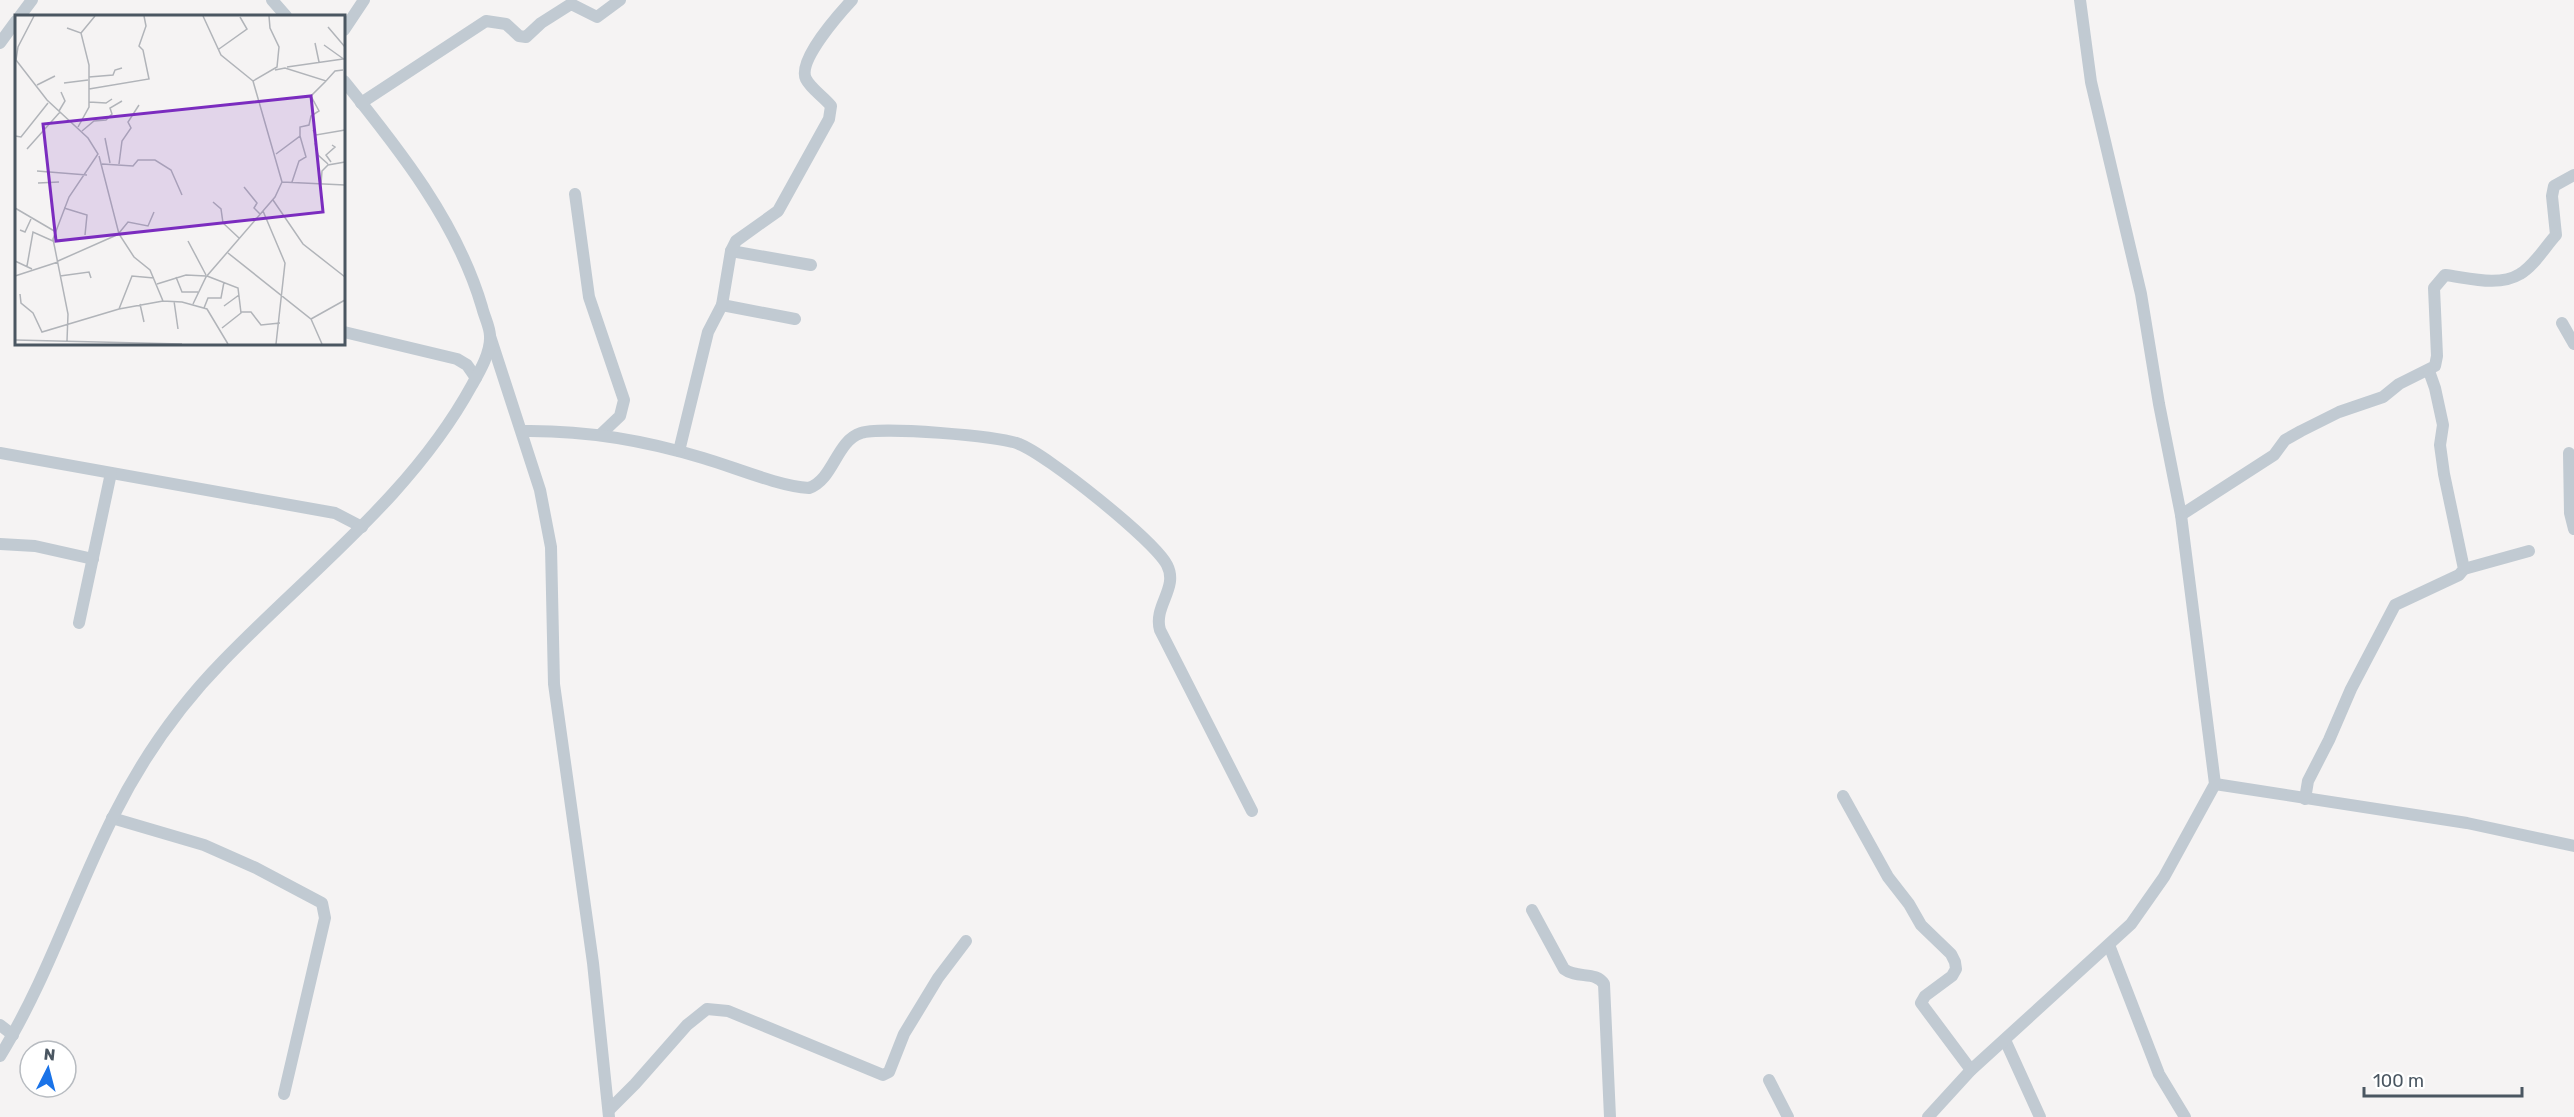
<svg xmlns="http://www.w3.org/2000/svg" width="2574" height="1117" font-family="Rubik,sans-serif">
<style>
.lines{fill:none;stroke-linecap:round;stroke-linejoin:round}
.minor{stroke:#c1cad2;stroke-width:12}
.inset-road{fill:none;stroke:#b1b4b9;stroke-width:1.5}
.view{fill:#7b2cbf;fill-opacity:0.15;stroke:#7b2cbf;stroke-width:3}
.inset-edge{fill:none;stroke:#4a5661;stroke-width:3}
</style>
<rect width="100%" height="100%" fill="#f5f3f3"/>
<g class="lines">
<g class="minor">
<path d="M272,0l14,16"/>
<path d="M20,16l12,-16"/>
<path d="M344,30l20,-30"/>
<path d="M0,43l16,-22"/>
<path d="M361,103l125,-82 20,3 13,12 7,1 15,-14 30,-19 26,13 23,-17"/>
<path d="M575,194l14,103 35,103 -4,16 -20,19"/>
<path d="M731,251l80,14"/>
<path d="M722,305l73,14"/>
<path d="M2562,323l12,21"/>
<path d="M344,332l113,27 10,6 9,13"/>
<path d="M490,336l50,154 11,57 3,137 39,279 16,154"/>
<path d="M522,431c62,-1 122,9 181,27 31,9 75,28 106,30 25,-9 27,-47 52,-55 18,-7 140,3 158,11 27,10 135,96 148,121 12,23 -14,41 -7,65l92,181"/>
<path d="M679,451l29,-119 14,-27 9,-54 5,-10 42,-30 51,-92 2,-13c-7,-9 -20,-17 -25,-27 -9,-18 34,-66 46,-79"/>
<path d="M0,453l335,60 27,14"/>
<path d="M2569,453l1,60 4,16"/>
<path d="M2181,515l93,-60 11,-15 16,-9 38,-19 44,-15 16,-13 36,-18 2,-10 -3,-68 11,-13c24,3 54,12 75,-1 14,-8 25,-27 36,-39l-4,-39 2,-10 20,-11"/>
<path d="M0,544l35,2 58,13"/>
<path d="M2464,569l65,-18"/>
<path d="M79,623l32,-150"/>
<path d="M2215,784l252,39 107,23"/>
<path d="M1843,796l45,81 21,27 12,21 30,29 4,8 1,7 -4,7 -27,20 -4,7 50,67"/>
<path d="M2305,799l3,-18 21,-41 22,-51 44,-84 64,-30 5,-6 -20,-95 -4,-29 3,-20 -8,-37 -6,-17"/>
<path d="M112,818l92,27 52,23 66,35 3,15 -41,176"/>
<path d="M1532,910l32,59c13,10 32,2 40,15l6,133"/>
<path d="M2109,945l50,129 26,43"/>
<path d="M0,1025l13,10"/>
<path d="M2005,1040l35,77"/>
<path d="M0,1056c47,-76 74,-162 114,-241 29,-58 63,-107 109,-154 86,-89 189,-166 249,-276 8,-14 19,-33 18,-49 0,-9 -6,-20 -8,-29 -25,-85 -83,-158 -138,-226"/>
<path d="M1769,1080l19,37"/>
<path d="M609,1110l26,-26 52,-59 20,-16 21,2 155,64 6,-3 15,-38 34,-56 28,-37"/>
<path d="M1928,1117l43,-47 160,-146 33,-47 51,-93 -34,-269 -22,-111 -18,-110 -50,-212 -11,-82"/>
</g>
</g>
<g transform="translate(15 15)">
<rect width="330" height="330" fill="#f5f3f3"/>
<path class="inset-road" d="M19,1l-16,31 -2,13 31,40 41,38 10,16 -29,43 -16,42 15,75 -1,27M188,1l18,39 32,26M313,12l17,20M52,13l14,5 8,32v42l-11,20M66,18l14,-17M300,28l4,19M309,30l21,15M204,34l28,-20 -7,-12M330,47v19M272,52l56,-8M260,55l10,-2 41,13 9,-10 8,-1M74,62l24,-2 2,-5 7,-2M49,68l24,-3M22,70l18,-9M74,74l60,-10 -6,-29 -4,-4 7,-20 -2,-10M74,87l17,1 6,-4M44,96l6,-10 -4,-9M298,115l3,5 29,-5M67,116l12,-10 12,-1 6,-6 -2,-6 12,-7M0,121l6,1 27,-34M90,123l5,25M300,128l3,12 10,9M12,134l33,-37M261,139l24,-18v-9l9,-2 2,-9 8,-5 -8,-15 15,-15M84,141l20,78 15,23 16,13 13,31 19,1 25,7 21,35M316,147l-5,-7 9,-8 -3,-2M87,149l31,2 5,-6h17l16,10 11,25M104,149l3,-23 9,-13 -3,-6 11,-17M22,156l50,4M267,167l63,3M277,167l7,-21 7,-4 -6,-21M23,168l21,-1M306,169l1,-13 6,-6 17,-3M229,172l13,16 -3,5 6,6M258,185l30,44 42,33M198,187l8,7 2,14 16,15M0,193l41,24M49,193l23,7 -2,20M248,196l22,52 -9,81M5,215l5,2 6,-13M104,218l9,-11 20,4 6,-14M173,226l18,34M213,238l83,66 34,-19M0,246l17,8M43,246l61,-27M12,251l6,-34 20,9M0,261l43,-14M45,261l29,-4 2,6M192,261l31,12 3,25 -19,15M161,262l6,15h16M142,269l29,-9 20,1M5,279l1,9 12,10 9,19 77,-23 44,-8M159,286l4,28M125,289l4,18M178,289l13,-27 69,-80 7,-15 -29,-101 24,-14 2,-20 -9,-19 -1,-12M209,291l15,-11M189,293l4,-10h13l3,-16M104,294l13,-33 22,2M226,297h10l10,13 19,-2M296,304l11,25M0,325l167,4"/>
<path class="view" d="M296,81l12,116 -267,29 -13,-117z"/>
<rect width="330" height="330" class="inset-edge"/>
</g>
<g transform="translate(48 1069) rotate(6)"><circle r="28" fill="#ffffff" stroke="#b7bbc0" stroke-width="1.5"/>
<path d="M0-4.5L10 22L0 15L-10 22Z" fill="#1a73e8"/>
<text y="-9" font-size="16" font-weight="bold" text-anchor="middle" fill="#4a5661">N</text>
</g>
<path d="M2364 1087v9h158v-9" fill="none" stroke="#4a5661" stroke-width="3"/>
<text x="2373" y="1087" font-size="18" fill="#4a5661" stroke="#ffffff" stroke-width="4.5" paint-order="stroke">100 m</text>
</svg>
